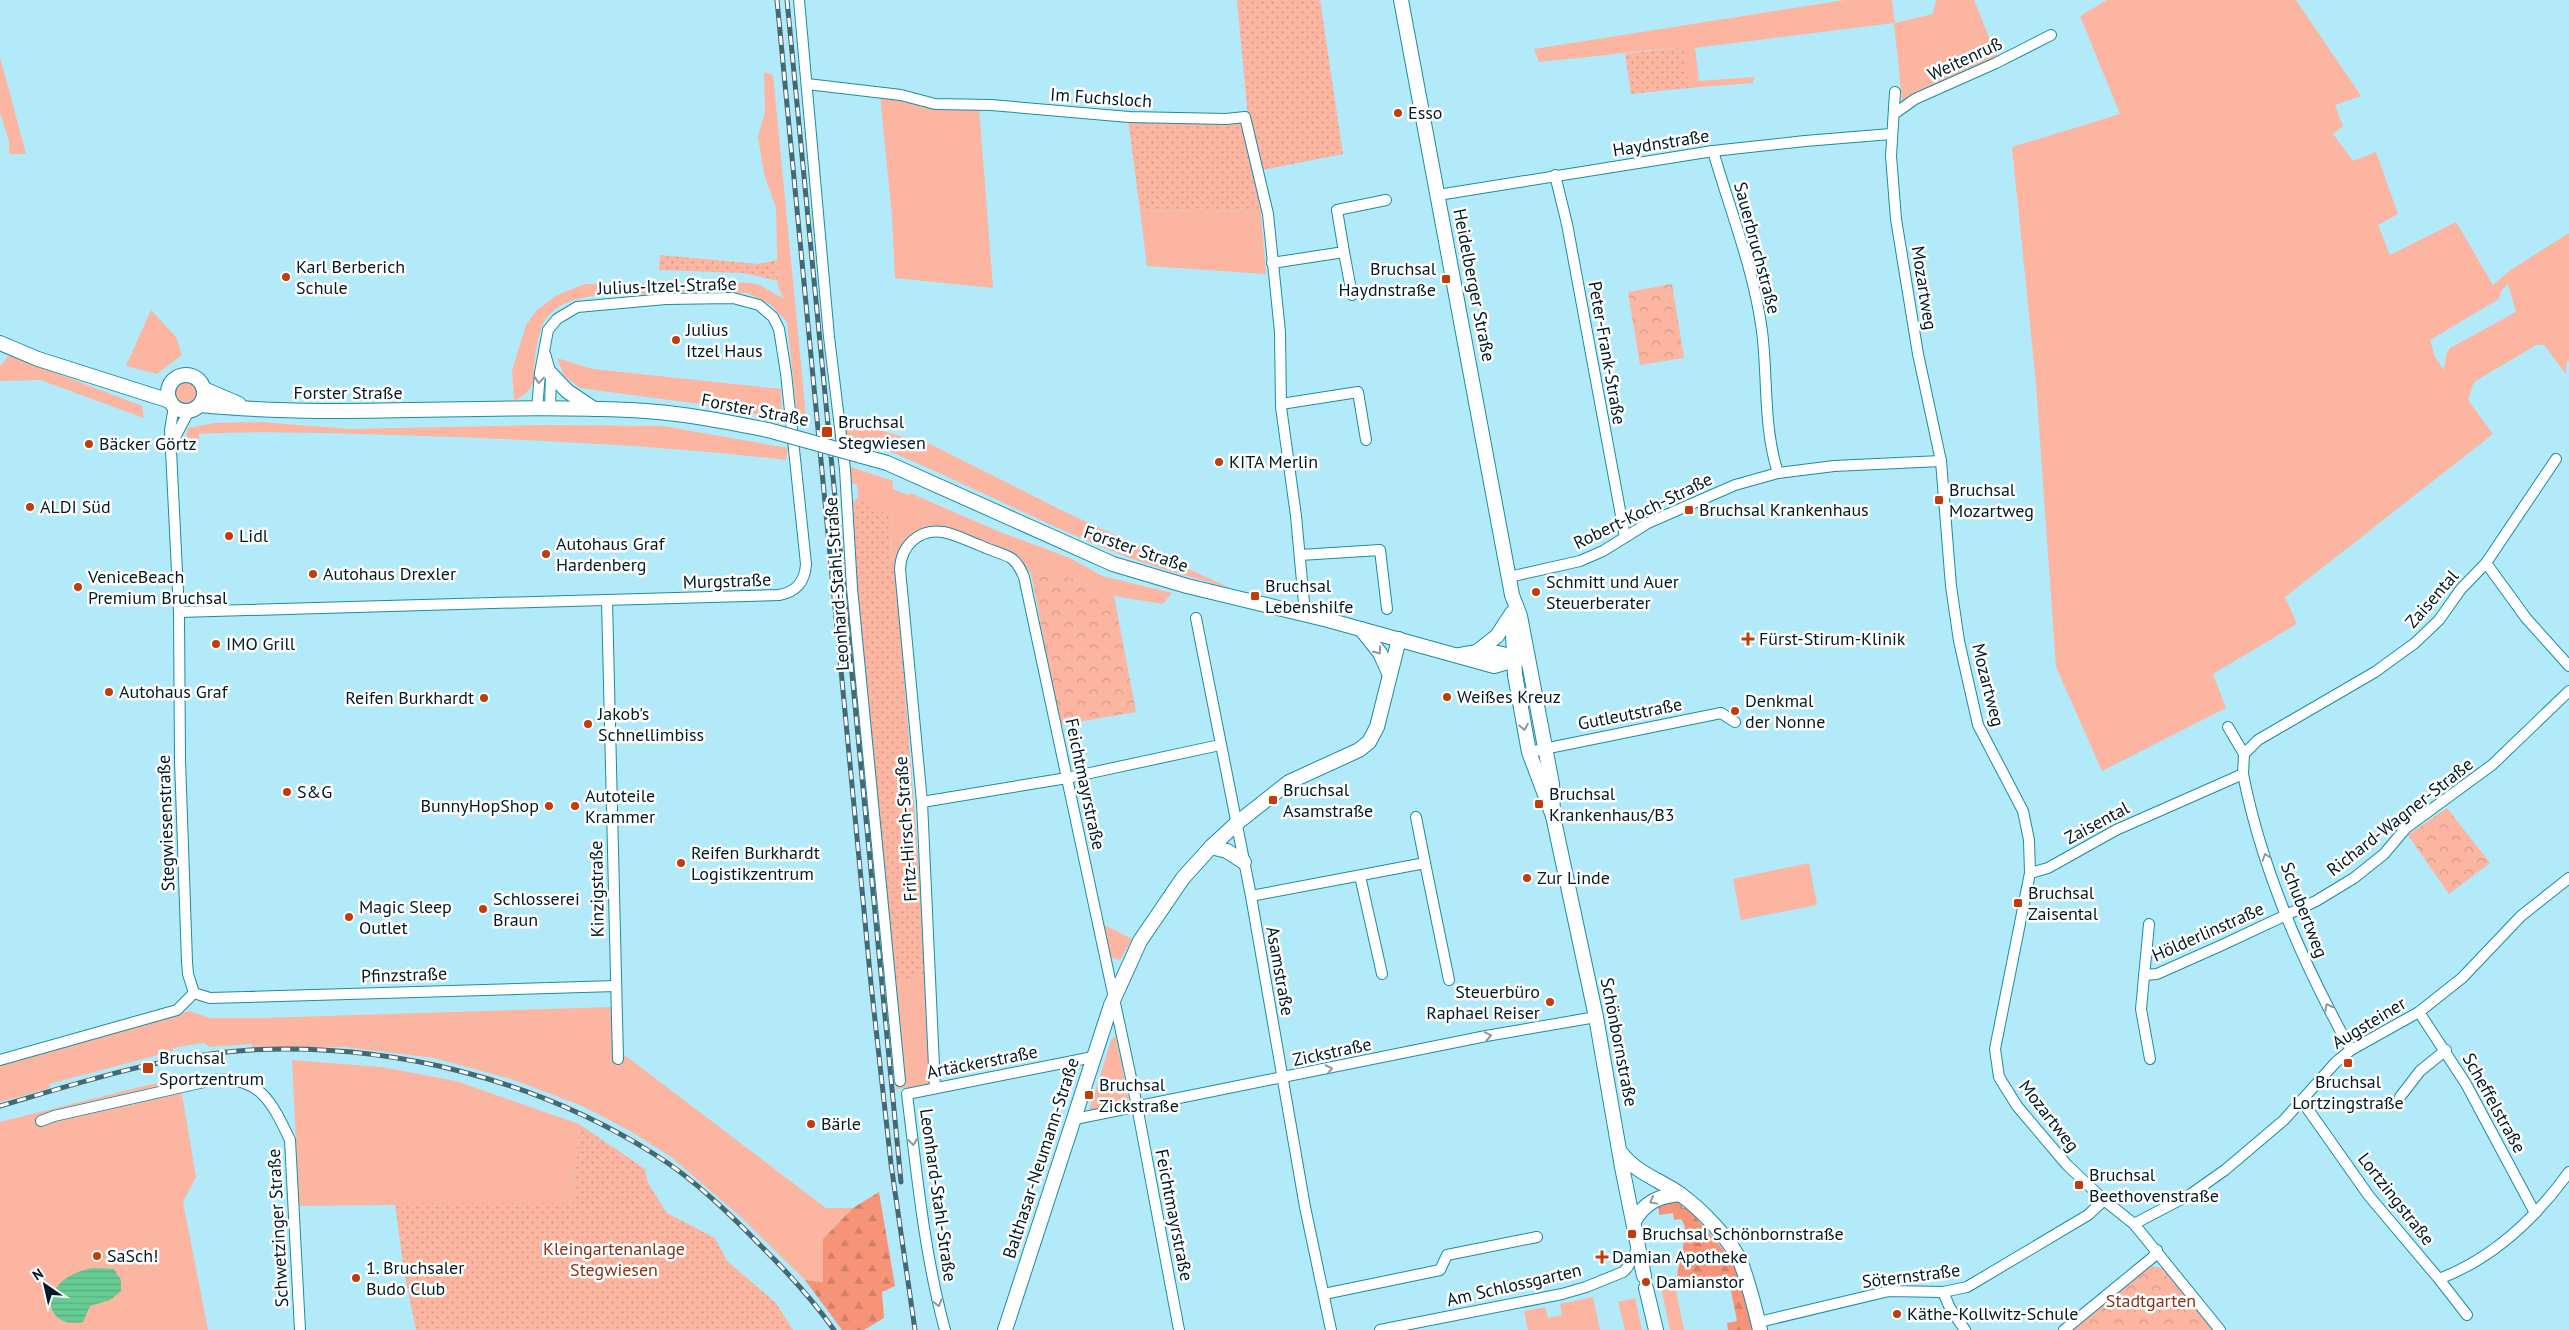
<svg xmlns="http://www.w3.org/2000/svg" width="2569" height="1330" font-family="'PT Sans',sans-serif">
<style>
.grass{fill:#fbb5a1;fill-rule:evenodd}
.forest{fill:url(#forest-firs)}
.park{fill:url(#park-crowns)}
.garden{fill:url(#garden-dots)}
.water{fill:url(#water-rules)}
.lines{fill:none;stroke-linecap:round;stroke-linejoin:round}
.street-casing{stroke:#1b8ca4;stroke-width:12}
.secondary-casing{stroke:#1b8ca4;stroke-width:16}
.street{stroke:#fff;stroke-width:10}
.secondary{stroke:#fff;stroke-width:14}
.rail-casing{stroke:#436974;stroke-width:5}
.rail{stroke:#fff;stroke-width:3;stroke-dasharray:9;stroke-linecap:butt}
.secondary-bridge-casing{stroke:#1b8ca4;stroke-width:16;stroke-linecap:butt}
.secondary-bridge{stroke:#fff;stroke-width:14}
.oneway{stroke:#8c989c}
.poi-dot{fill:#c33b09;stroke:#fff;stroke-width:2}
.labels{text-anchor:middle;stroke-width:5;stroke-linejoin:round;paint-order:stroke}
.street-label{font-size:18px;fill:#001b23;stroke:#fff}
.poi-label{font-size:18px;fill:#001b23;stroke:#fff;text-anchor:start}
.park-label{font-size:18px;fill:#893218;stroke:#fff}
</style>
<defs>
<pattern id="forest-firs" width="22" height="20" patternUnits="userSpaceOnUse" patternTransform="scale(1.25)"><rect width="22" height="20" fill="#f79478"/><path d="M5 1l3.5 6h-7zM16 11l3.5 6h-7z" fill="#d27f68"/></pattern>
<pattern id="park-crowns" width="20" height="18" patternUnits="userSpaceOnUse" patternTransform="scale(1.25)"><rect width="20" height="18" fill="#fbb5a1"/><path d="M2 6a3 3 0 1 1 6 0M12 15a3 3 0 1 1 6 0" fill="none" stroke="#d59b8a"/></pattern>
<pattern id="garden-dots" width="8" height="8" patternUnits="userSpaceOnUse" patternTransform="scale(1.25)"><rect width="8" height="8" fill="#fbb5a1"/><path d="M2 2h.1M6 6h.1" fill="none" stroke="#d59b8a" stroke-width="1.8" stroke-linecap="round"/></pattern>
<pattern id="water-rules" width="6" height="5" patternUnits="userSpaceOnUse" patternTransform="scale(1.25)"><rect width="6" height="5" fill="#67cc93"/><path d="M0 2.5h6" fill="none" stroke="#58af7e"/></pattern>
</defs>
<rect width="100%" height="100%" fill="#b3eafa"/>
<g class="grass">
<path d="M1845,0h47l3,23 38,-9 3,-14h38l24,60 -91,41 -5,-1 -8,-77 -199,25 4,33 55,-4 -1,6 -64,5 -6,-41 -144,15 -5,-13z"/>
<path d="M2107,0h189l65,96 -26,9 8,21 -10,8 20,27 23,-9 22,62 -20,11 12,30 66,-33 37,63 19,-16 57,-36v128l-2,-1 -1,14 -22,-29h-8l-62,37 -6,18 25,34 -208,163 12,27 -84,50 13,34 -124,63 -46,-104 -20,-283 -24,-237 108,-33 -40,-98zM2508,284l8,28 -66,36 -4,7 -2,15 -9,-13 -5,-17 69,-41 2,-8z"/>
<path d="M0,58l3,10 23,86h-17v-13l-9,-28z"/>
<path d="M764,72l9,3 34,351 -9,-2 -11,-102 -17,-18 -23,-11 -69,-1 -5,-1v-4l5,-4 44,-2 36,3 26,15 -6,-12 -2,-79 -12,-34 -6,-37 7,-25z"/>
<path d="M880,95l99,12 14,181 -98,-10 -3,-61z"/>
<path d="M1140,210l121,2 5,62 -119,-8z"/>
<path d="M585,284h59l11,3 3,8c-31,-1 -92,-6 -113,25 -5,8 -9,28 -10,37 -2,25 3,31 -21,44l-2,-30 14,-46 11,-15 18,-14z"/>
<path d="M151,310l25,27 6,18 -25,19 -31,-8z"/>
<path d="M9,355l133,51 2,12 -104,-38 -40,1v-15z"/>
<path d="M557,358l36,11 188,20 1,30 -83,-15 -119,-16 -16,-12z"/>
<circle cx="186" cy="393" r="11"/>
<path d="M841,420l89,24 133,67 169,78c-40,-12 -81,-22 -120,-38 -91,-36 -175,-84 -268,-117z"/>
<path d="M261,422l88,7 196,-4 118,1 125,22 -2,12c-121,-14 -241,-20 -363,-24 -75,-2 -149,-6 -224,-2v5l-8,2 -8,10 5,-23 26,-5z"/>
<path d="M848,466l45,15v8l15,6 2,-2 90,39 70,26 32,18 70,17 -9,11 -49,-8 -52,-21 -31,-2 -17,-18 -61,-25 -40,5 -12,11 -5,24h-5l-1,-53 -39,-13 7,-7 -1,-13 -7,-1z"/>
<path d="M1809,863l8,42 -76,15 -8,-41z"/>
<path d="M1100,923l32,16 -12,21 -13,-4z"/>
<path d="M927,975l-1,49 5,60 -35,5 -10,-104z"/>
<path d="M612,1007l2,40 212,161h27l-30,31v43l-18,-2 -63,-62 -71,-61 -41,-26 -48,-25 -71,-27 -77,-21 -89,-11 -93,1v-4l-42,3 -7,-4 -30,5v3l-124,33 1,4 -50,14v-37l189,-54 21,7h51z"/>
<path d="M1116,1037l13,64 -40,10 23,-73z"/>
<path d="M292,1060l89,7 75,14 123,43 -6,79 -274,3z"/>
<path d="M164,1081l18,13 14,83 -13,25 25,128h-208v-208z"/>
<path d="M1675,1285l9,45h-14l-9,-42z"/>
<path d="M1593,1297l7,33h-72l-4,-19 21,-4 3,11 14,-3 -2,-11z"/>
<path d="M1635,1298l7,32h-17l-7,-28z"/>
</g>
<g class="forest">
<path d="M879,1192l16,94 -13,6 2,26 -20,12h-22l-37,-50 18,2v-43l30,-31z"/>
<path d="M1658,1198l21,2 4,8 12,-2 5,5 -3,8 35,41 5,12 14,52 8,-2 1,8h-32l-1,-7 10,-2 -9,-45 -34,2 -16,3c-2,-14 2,-14 4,-27 2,-9 1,-18 3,-28l-4,-7 -7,1 -1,-7 -14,2z"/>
</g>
<g class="park">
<path d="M1672,284l12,74 -44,7 -12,-73z"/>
<path d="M1031,573l31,2 52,21 22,116 -76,13z"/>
<path d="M2447,808l43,55 -41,31 -41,-59z"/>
<path d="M2149,1266l13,2 55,62h-155z"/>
</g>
<g class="garden">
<path d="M1237,0h83l23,154 -81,16 -14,-52z"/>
<path d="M1684,47l5,41 -58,6 -6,-40z"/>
<path d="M1128,119l105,2 8,3 5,8 15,80 -121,-2z"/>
<path d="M660,255l98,9 19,-4 1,21 -35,-8 -84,-3z"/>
<path d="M866,501l24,16 1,53h5l31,405 -36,9 -40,-453v-27z"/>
<path d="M579,1124l66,45 3,14 19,30 48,25 12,23 49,42 17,27h-377l-12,-58 -9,-69h178z"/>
</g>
<path class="water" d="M93,1268l21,1 7,11v11l-11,9 -20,6 -7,16c-41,8 -48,-43 10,-54z"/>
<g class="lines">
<g class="street-casing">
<g id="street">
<path d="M799,0l30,337 16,132 7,119 48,493"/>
<path d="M807,84l94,11 34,9 56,1 138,12 97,2 19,-2 23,97 12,118 1,75 15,109 9,98"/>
<path d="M1895,92l-4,64 5,63 22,135 23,107 10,125 8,55 19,84 45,86 6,29 1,33 -35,176 4,28 18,29 50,59 37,35 30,24 86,106"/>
<path d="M1894,114l21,-15 81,-36 55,-28"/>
<path d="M1713,151c17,59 41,119 49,180 6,48 1,95 16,142"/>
<path d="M1555,175l12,49 58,313"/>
<path d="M1438,195l275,-44 92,-10 86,-7"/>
<path d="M1344,252l8,43"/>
<path d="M1272,263l72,-11 -7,-42 49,-10"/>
<path d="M545,354l6,20 -1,35"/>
<path d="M1281,404l77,-12 8,48"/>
<path d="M174,406l-4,24 9,182 1,148 7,202 1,12 6,19"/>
<path d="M172,443l17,-32"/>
<path d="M1300,555l80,-5 7,59"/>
<path d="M2486,563l40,55 43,48"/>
<path d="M1509,577l71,-16 23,-10 45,-28 87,-38 43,-12 56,-7 107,-5"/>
<path d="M607,600l11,459"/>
<path d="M179,612l600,-17c17,-3 26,-13 27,-31l-20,-191 -7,-44 -6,-12 -14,-12 -26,-7 -67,1 -89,8 -20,12 -9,11 -8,43 -3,36"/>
<path d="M1196,618l55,278 54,311 26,123"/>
<path d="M2228,727l16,27"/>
<path d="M1529,752l192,-39 14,9"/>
<path d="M2243,774c19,97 60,190 108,276"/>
<path d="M922,802l145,-24 153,-33"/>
<path d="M1416,817l9,46"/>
<path d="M2030,873l18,-5 68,-38 127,-56 1,-20 14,-14 117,-68 40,-29 24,-23 22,-31 25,-26 70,-104"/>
<path d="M1360,876l22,98"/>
<path d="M1251,896l174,-33 24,117"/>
<path d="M2149,924l-8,85 9,50"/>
<path d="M2144,975l13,-1 63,-28 96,-45 38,-23 30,-24 22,-26 86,-63 77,-74"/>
<path d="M194,993l16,5 406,-12"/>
<path d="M2419,1012l47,72 69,129"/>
<path d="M0,1060l177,-50 17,-17"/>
<path d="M935,1088l-13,-286 -22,-233c1,-23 19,-41 43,-37 12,2 25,9 36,13 10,5 23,8 32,13 7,5 10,12 13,19l113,529 42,224"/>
<path d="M2400,1097l20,-26 26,-21"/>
<path d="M2302,1101l67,95 70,83 28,36"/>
<path d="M1075,1119l411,-83 110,-19"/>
<path d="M41,1121l13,-5 159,-36c46,-5 59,22 77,60l10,190"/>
<path d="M2134,1224l57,-30 34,-24 59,-50 52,-58 15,-12 68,-38 43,-34 59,-62 48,-38"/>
<path d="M2439,1279c55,-21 96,-60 130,-107"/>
<path d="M1943,1292l7,16 15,22"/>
<path d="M1324,1294l116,-24 7,-15 90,-18"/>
<path d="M1759,1322l130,-31 54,1 24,-5 121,-72 16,-15"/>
<path d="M945,1330c-21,-77 -28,-156 -38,-236l186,-37"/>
<path d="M1380,1330l182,-36 24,-7 37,-15 4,-4 12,-22"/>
<path d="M2064,1330l89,-73 4,-7"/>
</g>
</g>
<g class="secondary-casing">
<g id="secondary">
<path d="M1401,0l111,595 8,21 32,168 1,32"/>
<path d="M0,343l38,16 132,42"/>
<path d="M551,374l16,17 27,18"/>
<circle cx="186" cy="393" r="18"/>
<path d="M204,389l35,15"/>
<path d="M200,405c143,14 287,-2 430,5 47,2 93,11 138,20"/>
<path d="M887,463l226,101 74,22 141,34 166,46 28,-8"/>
<path d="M1512,614l3,61 14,77 24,64 43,201 26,150 22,109"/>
<path d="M1361,629l19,24 10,22"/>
<path d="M1478,651l19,-15 15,-23"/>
<path d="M1459,655c20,-4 37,-6 56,4"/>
<path d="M1211,847l16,4 17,11"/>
<path d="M1621,1153c15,20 39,27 59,41 21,15 51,46 61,69 8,22 14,45 19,67"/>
<path d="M1634,1221c11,-19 25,-25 46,-27"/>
<path d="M1646,1288l10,42"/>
<path d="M1005,1330l106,-325 29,-64 43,-63 28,-31 26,-24 52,-41 70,-32 10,-8 8,-15 22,-88"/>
</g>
</g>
<use href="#street" class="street"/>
<use href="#secondary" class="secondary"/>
<g class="rail-casing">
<g id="rail">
<path d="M777,0l94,984 20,180 24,166"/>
<path d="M787,0l114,1182"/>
<path d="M0,1106c82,-24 165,-51 251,-56 140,-7 284,29 403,104 40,25 76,60 109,94 26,26 50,52 71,82"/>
</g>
</g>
<use href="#rail" class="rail"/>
<g class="secondary-bridge-casing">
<path id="secondary-bridge" d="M768,430l119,33"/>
</g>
<use href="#secondary-bridge" class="secondary-bridge"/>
</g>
<defs><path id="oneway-chevron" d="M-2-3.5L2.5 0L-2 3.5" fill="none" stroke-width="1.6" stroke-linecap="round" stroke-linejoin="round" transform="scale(1.25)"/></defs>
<g class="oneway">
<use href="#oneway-chevron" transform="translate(539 380) rotate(95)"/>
<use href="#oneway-chevron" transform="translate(1378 651) rotate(55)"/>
<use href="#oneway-chevron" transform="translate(1524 727) rotate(79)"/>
<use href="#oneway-chevron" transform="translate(2266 857) rotate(-108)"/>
<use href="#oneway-chevron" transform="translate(2328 1007) rotate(-117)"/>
<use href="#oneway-chevron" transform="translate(1488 1036) rotate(-11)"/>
<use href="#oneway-chevron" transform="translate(1329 1069) rotate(-12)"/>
<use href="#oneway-chevron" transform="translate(913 1142) rotate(83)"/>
<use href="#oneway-chevron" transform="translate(1653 1201) rotate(151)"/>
<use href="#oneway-chevron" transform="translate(938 1303) rotate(74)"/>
</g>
<g class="poi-dot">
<circle cx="1398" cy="113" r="5"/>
<circle cx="286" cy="277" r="5"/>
<rect x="1441" y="274" width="10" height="10" rx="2.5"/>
<circle cx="676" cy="340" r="5"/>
<rect x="821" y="426" width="12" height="12" rx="2.5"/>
<circle cx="89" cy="444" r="5"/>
<circle cx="1219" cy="462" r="5"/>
<rect x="1934" y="495" width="10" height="10" rx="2.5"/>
<circle cx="30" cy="507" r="5"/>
<rect x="1684" y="505" width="10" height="10" rx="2.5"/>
<circle cx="229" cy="536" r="5"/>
<circle cx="546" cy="554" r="5"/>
<circle cx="313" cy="574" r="5"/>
<circle cx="78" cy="587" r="5"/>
<circle cx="1536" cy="592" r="5"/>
<rect x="1250" y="591" width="10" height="10" rx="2.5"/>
<path d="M1745.5 631.5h5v5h5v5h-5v5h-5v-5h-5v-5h5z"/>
<circle cx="216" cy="644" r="5"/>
<circle cx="109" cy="692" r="5"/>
<circle cx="1447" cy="697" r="5"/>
<circle cx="484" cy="698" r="5"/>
<circle cx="1735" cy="711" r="5"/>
<circle cx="588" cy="724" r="5"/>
<circle cx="287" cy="792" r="5"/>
<rect x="1268" y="795" width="10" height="10" rx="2.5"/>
<rect x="1534" y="799" width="10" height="10" rx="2.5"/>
<circle cx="549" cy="806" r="5"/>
<circle cx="575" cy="806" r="5"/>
<circle cx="681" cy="863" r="5"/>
<circle cx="1527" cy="878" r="5"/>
<rect x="2013" y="898" width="10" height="10" rx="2.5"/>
<circle cx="483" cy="909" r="5"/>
<circle cx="349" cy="917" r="5"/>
<circle cx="1550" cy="1002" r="5"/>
<rect x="2343" y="1058" width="10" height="10" rx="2.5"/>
<rect x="142" y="1062" width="12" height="12" rx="2.5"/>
<rect x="1084" y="1090" width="10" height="10" rx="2.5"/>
<circle cx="811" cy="1124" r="5"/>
<rect x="2074" y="1180" width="10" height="10" rx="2.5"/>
<rect x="1627" y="1229" width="10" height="10" rx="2.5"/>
<circle cx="97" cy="1256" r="5"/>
<path d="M1599.5 1249.5h5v5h5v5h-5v5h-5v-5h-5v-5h5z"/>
<circle cx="356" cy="1278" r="5"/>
<circle cx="1646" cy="1282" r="5"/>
<circle cx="1897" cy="1314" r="5"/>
</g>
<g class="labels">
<g class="street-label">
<text transform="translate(1965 59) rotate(-25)" y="6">Weitenruß</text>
<text transform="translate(1101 98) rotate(4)" y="6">Im Fuchsloch</text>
<text transform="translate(1661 143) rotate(-9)" y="6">Haydnstraße</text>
<text transform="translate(1757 248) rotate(75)" y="6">Sauerbruchstraße</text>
<text transform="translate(1474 285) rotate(79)" y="6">Heidelberger Straße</text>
<text transform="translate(667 286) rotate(-2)" y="6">Julius-Itzel-Straße</text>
<text transform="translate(1924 288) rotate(81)" y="6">Mozartweg</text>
<text transform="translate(1607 353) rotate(80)" y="6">Peter-Frank-Straße</text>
<text x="348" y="399">Forster Straße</text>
<text transform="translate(755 410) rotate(11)" y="6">Forster Straße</text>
<text transform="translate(1643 511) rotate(-26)" y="6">Robert-Koch-Straße</text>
<text transform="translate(1136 549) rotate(19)" y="6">Forster Straße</text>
<text transform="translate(727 581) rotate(-2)" y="6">Murgstraße</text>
<text transform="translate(837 584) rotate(-94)" y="6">Leonhard-Stahl-Straße</text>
<text transform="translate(2432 599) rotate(-49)" y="6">Zaisental</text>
<text transform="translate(1988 685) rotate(76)" y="6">Mozartweg</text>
<text transform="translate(1630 714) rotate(-11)" y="6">Gutleutstraße</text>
<text transform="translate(1085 784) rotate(78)" y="6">Feichtmayrstraße</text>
<text transform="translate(2400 817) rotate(-38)" y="6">Richard-Wagner-Straße</text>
<text transform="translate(166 823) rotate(-92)" y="6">Stegwiesenstraße</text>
<text transform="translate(2097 823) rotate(-28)" y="6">Zaisental</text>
<text transform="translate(906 829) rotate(-94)" y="6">Fritz-Hirsch-Straße</text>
<text transform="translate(597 889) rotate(-91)" y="6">Kinzigstraße</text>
<text transform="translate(2304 910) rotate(69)" y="6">Schubertweg</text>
<text transform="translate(2208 932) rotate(-24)" y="6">Hölderlinstraße</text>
<text transform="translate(1280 971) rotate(80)" y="6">Asamstraße</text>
<text transform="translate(404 975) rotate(-2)" y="6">Pfinzstraße</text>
<text transform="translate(2369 1023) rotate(-31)" y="6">Augsteiner</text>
<text transform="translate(1619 1042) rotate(79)" y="6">Schönbornstraße</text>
<text transform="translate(1332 1052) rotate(-12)" y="6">Zickstraße</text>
<text transform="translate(982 1062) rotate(-11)" y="6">Artäckerstraße</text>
<text transform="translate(2494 1103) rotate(61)" y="6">Scheffelstraße</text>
<text transform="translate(2049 1116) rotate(52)" y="6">Mozartweg</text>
<text transform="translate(1041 1158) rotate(-72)" y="6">Balthasar-Neumann-Straße</text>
<text transform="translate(938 1195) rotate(82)" y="6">Leonhard-Stahl-Straße</text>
<text transform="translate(2396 1199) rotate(52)" y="6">Lortzingstraße</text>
<text transform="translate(1174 1215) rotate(79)" y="6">Feichtmayrstraße</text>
<text transform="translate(278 1228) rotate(-93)" y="6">Schwetzinger Straße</text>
<text transform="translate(1911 1276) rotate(-7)" y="6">Söternstraße</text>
<text transform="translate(1514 1285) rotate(-13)" y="6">Am Schlossgarten</text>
</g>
<g class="poi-label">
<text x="1408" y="119">Esso</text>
<text x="296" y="273">Karl Berberich<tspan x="296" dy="21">Schule</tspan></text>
<text x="1436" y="275" text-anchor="end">Bruchsal<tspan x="1436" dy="21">Haydnstraße</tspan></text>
<text x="686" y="336">Julius<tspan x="686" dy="21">Itzel Haus</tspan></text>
<text x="838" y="428">Bruchsal<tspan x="838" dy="21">Stegwiesen</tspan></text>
<text x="99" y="450">Bäcker Görtz</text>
<text x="1229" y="468">KITA Merlin</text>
<text x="1949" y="496">Bruchsal<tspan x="1949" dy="21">Mozartweg</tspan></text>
<text x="40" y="513">ALDI Süd</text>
<text x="1699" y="516">Bruchsal Krankenhaus</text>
<text x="239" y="542">Lidl</text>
<text x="556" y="550">Autohaus Graf<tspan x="556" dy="21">Hardenberg</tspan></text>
<text x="323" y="580">Autohaus Drexler</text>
<text x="88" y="583">VeniceBeach<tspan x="88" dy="21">Premium Bruchsal</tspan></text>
<text x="1546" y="588">Schmitt und Auer<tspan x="1546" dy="21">Steuerberater</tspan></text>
<text x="1265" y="592">Bruchsal<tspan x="1265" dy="21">Lebenshilfe</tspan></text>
<text x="1759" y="645">Fürst-Stirum-Klinik</text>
<text x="226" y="650">IMO Grill</text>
<text x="119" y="698">Autohaus Graf</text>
<text x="1457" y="703">Weißes Kreuz</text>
<text x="474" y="704" text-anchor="end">Reifen Burkhardt</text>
<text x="1745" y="707">Denkmal<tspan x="1745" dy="21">der Nonne</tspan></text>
<text x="598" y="720">Jakob's<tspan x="598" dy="21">Schnellimbiss</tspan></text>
<text x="1283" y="796">Bruchsal<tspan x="1283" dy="21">Asamstraße</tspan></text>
<text x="297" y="798">S&amp;G</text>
<text x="1549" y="800">Bruchsal<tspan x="1549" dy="21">Krankenhaus/B3</tspan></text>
<text x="585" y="802">Autoteile<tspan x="585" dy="21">Krammer</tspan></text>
<text x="539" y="812" text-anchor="end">BunnyHopShop</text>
<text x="691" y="859">Reifen Burkhardt<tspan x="691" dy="21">Logistikzentrum</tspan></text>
<text x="1537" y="884">Zur Linde</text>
<text x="2028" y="899">Bruchsal<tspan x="2028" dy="21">Zaisental</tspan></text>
<text x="493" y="905">Schlosserei<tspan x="493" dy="21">Braun</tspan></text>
<text x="359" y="913">Magic Sleep<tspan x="359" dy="21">Outlet</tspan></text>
<text x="1540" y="998" text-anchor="end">Steuerbüro<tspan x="1540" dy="21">Raphael Reiser</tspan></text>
<text x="159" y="1064">Bruchsal<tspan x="159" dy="21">Sportzentrum</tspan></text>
<text x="2348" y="1088" text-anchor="middle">Bruchsal<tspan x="2348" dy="21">Lortzingstraße</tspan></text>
<text x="1099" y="1091">Bruchsal<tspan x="1099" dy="21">Zickstraße</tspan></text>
<text x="821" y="1130">Bärle</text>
<text x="2089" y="1181">Bruchsal<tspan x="2089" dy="21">Beethovenstraße</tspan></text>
<text x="1642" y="1240">Bruchsal Schönbornstraße</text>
<text x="107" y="1262">SaSch!</text>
<text x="1612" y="1263">Damian Apotheke</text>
<text x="366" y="1274">1. Bruchsaler<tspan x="366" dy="21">Budo Club</tspan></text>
<text x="1656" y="1288">Damianstor</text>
<text x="1907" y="1320">Käthe-Kollwitz-Schule</text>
</g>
<g class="park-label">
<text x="614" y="1255">Kleingartenanlage<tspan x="614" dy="21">Stegwiesen</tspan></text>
<text x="2151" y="1307">Stadtgarten</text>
</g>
</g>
<g transform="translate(45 1285) rotate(326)" stroke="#ffffff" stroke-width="4" paint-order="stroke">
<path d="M0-4L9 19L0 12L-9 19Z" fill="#001b23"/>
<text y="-8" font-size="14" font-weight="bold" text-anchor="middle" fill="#001b23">N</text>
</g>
</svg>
